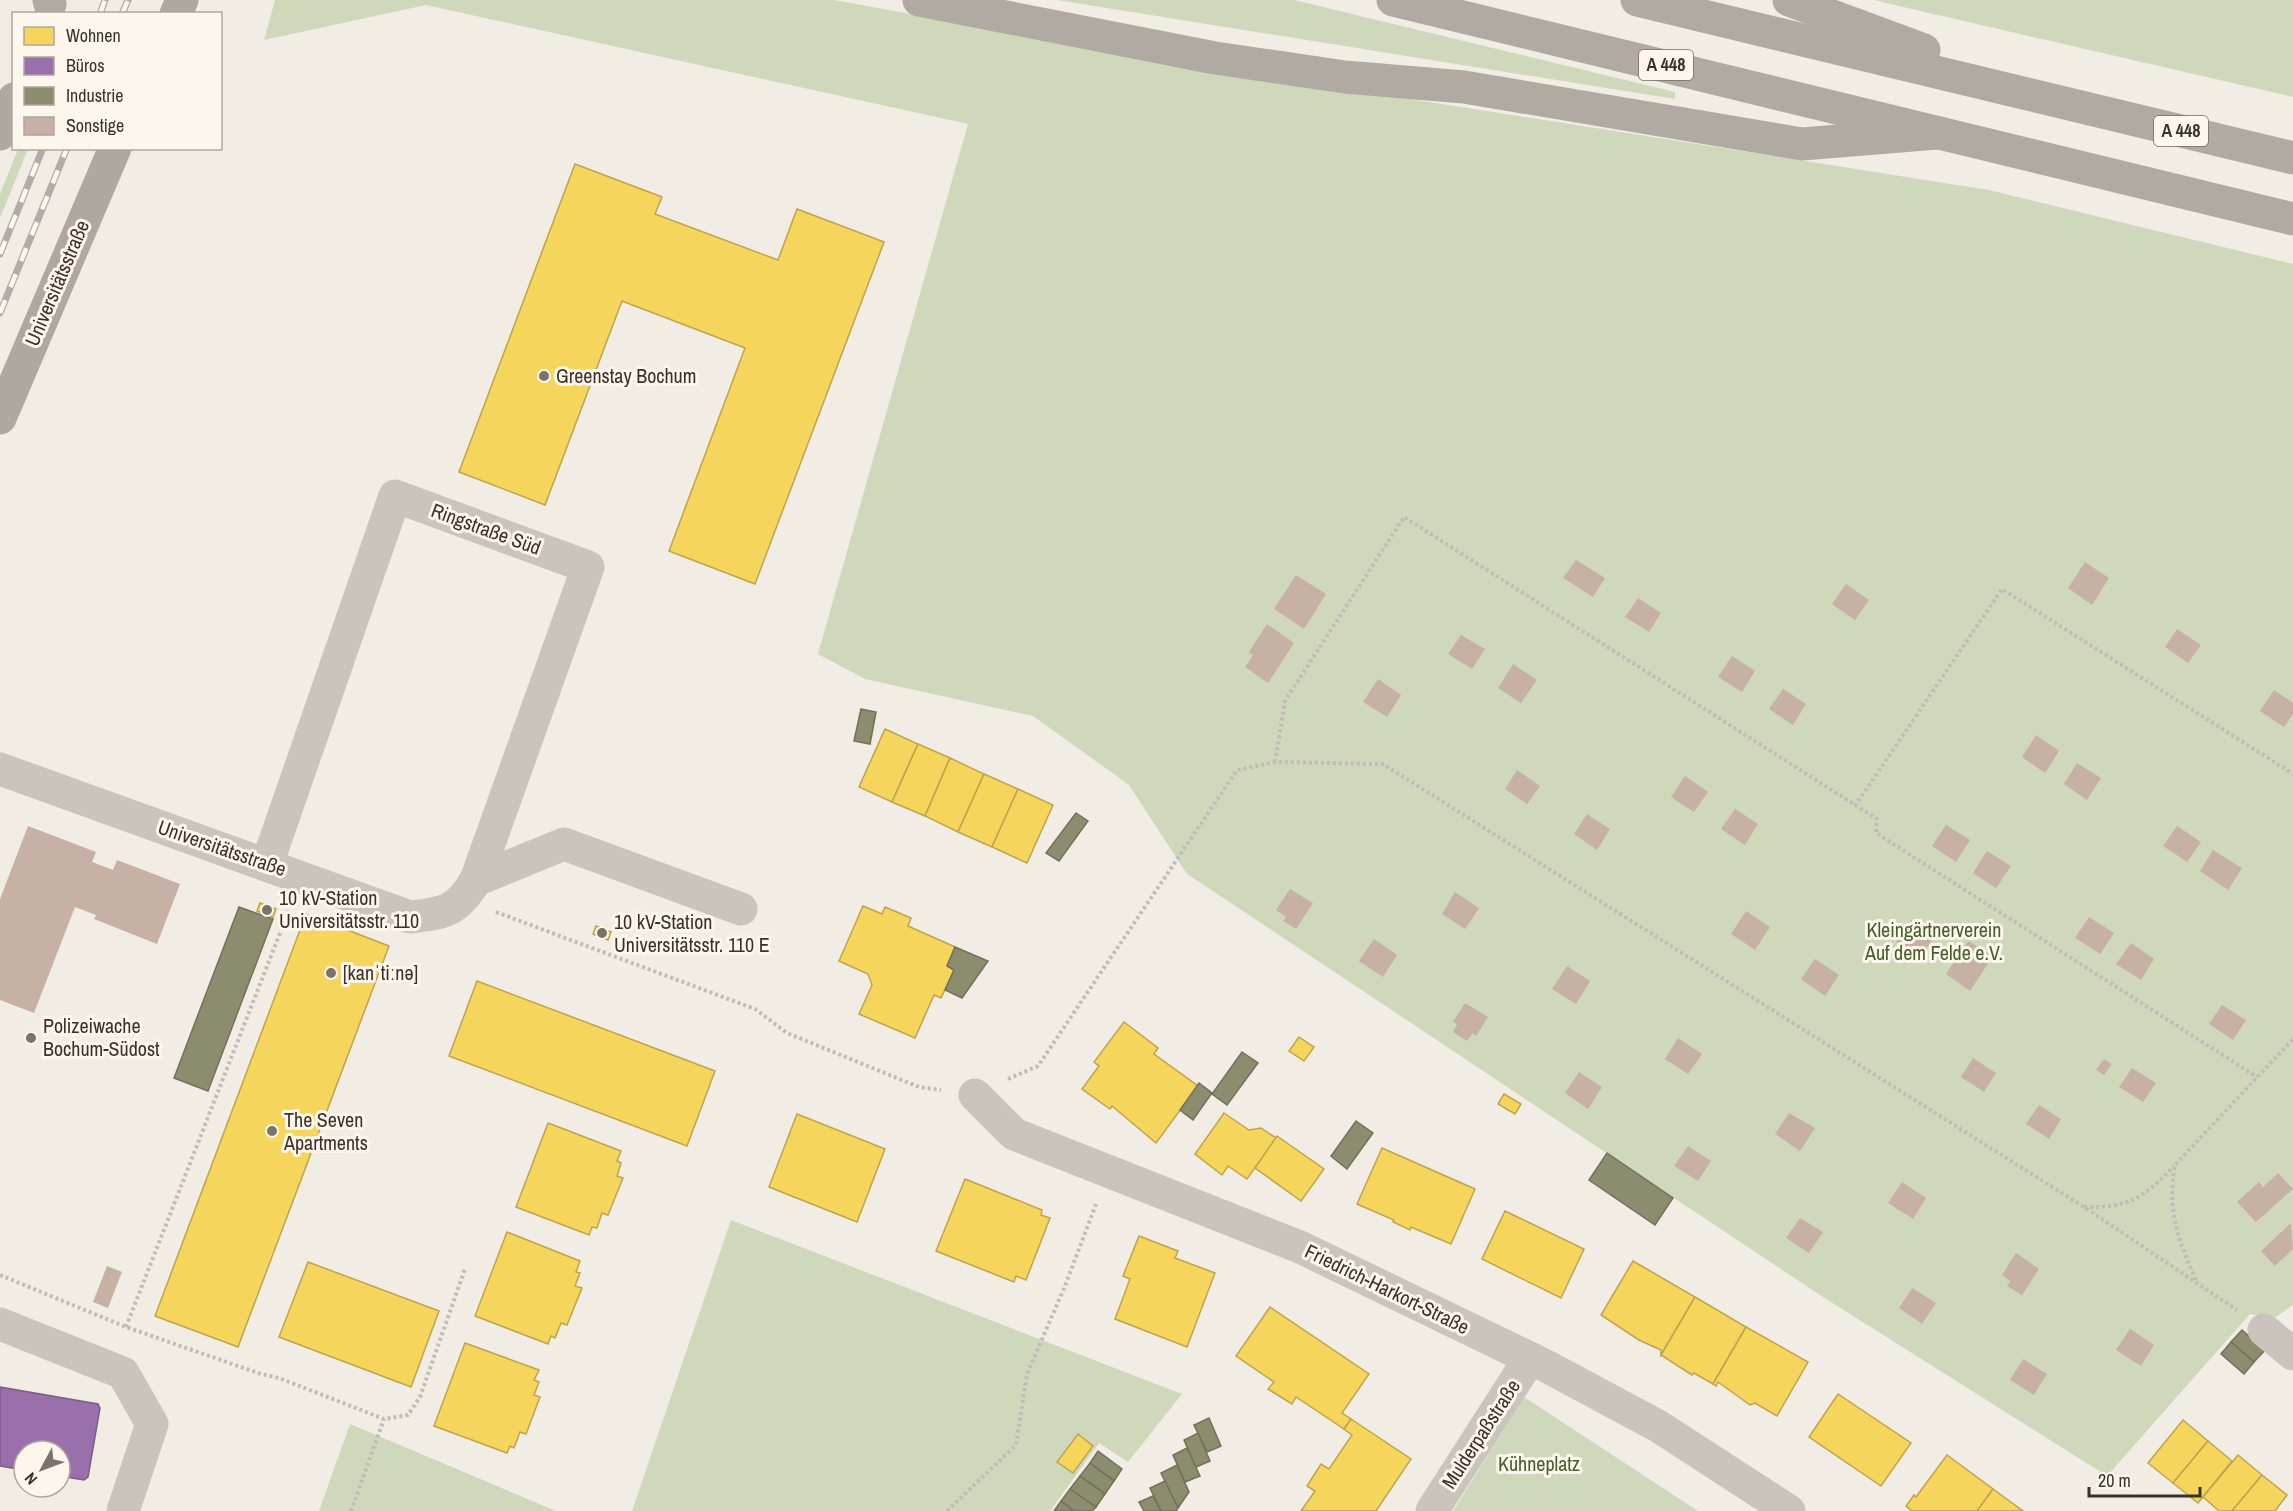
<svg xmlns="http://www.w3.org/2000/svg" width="2293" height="1511" font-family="'Archivo Narrow',sans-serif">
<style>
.green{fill:#d0d8bc}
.homes{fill:#f6d55c;stroke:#bea44d;stroke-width:1.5}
.offices{fill:#9970ab;stroke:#7d5d84;stroke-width:1.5}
.industry{fill:#8c8c6e;stroke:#747159;stroke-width:1.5}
.building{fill:#c6b1a4}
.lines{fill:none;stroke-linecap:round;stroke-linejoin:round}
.path{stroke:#c3bcb4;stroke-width:4;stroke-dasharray:3 3;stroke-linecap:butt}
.minor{stroke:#cac4bc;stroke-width:33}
.major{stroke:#afa8a1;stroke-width:33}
.highway{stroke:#b0aaa3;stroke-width:33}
.rail-casing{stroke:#b2aca6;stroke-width:7}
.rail{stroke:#fcf6ec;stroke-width:4.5;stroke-dasharray:14;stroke-linecap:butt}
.poi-dot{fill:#7b726a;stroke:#fcf6ec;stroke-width:2}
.labels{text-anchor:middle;stroke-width:6;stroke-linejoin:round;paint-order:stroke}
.shield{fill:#fcf6ec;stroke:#766c64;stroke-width:1.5}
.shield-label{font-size:18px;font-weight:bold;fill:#3c3129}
.street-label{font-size:20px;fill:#3c3129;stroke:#fcf6ec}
.poi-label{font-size:20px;fill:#3c3129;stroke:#fcf6ec;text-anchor:start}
.park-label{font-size:20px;fill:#465e29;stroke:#fcf6ec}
</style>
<rect width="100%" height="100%" fill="#f1ece4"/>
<g class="green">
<path d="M275,0h559l354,64 801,126 304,74v1041l-17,12 -26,-3 -143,162 -284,-179 -636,-423 -58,-89 -96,-69 -168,-37 -47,-25 150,-530 -542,-119 -162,35z"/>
<path d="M1057,0h237l381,92v7z"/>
<path d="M1875,0h418v97l-407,-94z"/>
<path d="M18,149h10l-28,69v-24z"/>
<path d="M731,1220l451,174 -54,68 -29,-19 -49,68h-418z"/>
<path d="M1524,1397l174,114h-245z"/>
<path d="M350,1424l206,87h-237z"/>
</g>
<g class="homes">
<path d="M575,164l87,33 -7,17 123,46 19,-51 87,33 -129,342 -86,-33 76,-203 -123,-47 -77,204 -86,-33z"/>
<path d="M885,729l33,15 -26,58 -33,-15z"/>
<path d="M918,744l32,14 -25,58 -33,-14z"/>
<path d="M950,758l34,16 -26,58 -33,-16z"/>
<path d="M984,774l34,15 -26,58 -34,-15z"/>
<path d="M1018,789l35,16 -26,58 -35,-16z"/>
<path d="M260,903l16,6 -3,8 -16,-6z"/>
<path d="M863,906l19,8 3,-7 26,11 -3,8 47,21 -8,19 7,4 -13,28 -7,-3 -19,43 -56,-24 13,-29 -4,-11 -29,-13z"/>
<path d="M306,914l83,32 -151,401 -83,-31z"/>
<path d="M596,926l15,6 -3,8 -15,-6z"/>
<path d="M477,981l238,90 -28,75 -238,-90z"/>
<path d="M1124,1022l34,26 -4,6 44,32 -42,57 -44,-37 -2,3 -28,-20 17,-23 -5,-4z"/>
<path d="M1299,1037l15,10 -10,14 -15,-10z"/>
<path d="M1504,1094l17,10 -6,10 -17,-10z"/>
<path d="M1224,1113l25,17 12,-2 15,10 -29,41 -19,-13 -6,9 -27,-21z"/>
<path d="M797,1114l88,35 -28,73 -88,-35z"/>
<path d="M548,1123l73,28 -4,10 4,2 -4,13 6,2 -15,37 -6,-2 -5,15 -5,-1 -3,8 -73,-28z"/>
<path d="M1277,1136l47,33 -23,32 -46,-33z"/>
<path d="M1382,1148l93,41 -24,55 -40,-17 -1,3 -17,-8 1,-2 -37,-16z"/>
<path d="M965,1179l77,31 -1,5 9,3 -24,62 -10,-4 -2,6 -78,-31z"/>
<path d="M1505,1211l79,38 -23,49 -79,-39z"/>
<path d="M507,1232l73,29 -4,11 4,1 -5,13 7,2 -15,37 -6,-2 -6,15 -4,-2 -3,8 -73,-28z"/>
<path d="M1139,1236l39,15 -3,7 40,15 -28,74 -72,-28 15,-40 -7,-3z"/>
<path d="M1633,1261l62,36 -34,58v-5l-22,-10 -38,-25z"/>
<path d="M308,1262l131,49 -28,76 -132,-50z"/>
<path d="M1695,1297l51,30 -33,57 -19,-11 -2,2 -31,-20z"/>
<path d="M1270,1307l99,67 -27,39 9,6 -7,10 -48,-32 -4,7 -24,-15 6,-7 -38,-26z"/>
<path d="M1746,1327l62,35 -31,54 -22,-13 -5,2 -32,-23 -2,4 -3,-2z"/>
<path d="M465,1343l74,27 -5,10 5,2 -5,13 6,2 -14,37 -6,-2 -6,16 -4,-2 -3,7 -73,-27z"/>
<path d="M1838,1394l73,49 -30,43 -72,-49z"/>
<path d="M1351,1419l60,40 -35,52h-75l14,-20 -8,-5 14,-22 8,5 23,-34 -8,-6z"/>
<path d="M2183,1420l25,21 -35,42 -25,-20z"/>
<path d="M1078,1434l15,12 -20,27 -16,-11z"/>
<path d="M2208,1441l24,20 -34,42 -25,-20z"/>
<path d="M1947,1455l46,34 -16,22h-65l-6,-5 8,-11 2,2z"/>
<path d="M2238,1455l24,20 -30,36h-13l-16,-14z"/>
<path d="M2262,1475l25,20 -12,16h-43z"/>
<path d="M1993,1489l30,22h-46z"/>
</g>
<path class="offices" d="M0,1387l98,17 2,4 -12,69 -4,3 -24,-4v-25h-36v19l-24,-4z"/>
<g class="industry">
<path d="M861,709l15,3 -6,32 -16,-3z"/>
<path d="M1076,813l12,8 -29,40 -13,-8z"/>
<path d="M239,907l34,12 -65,172 -34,-13z"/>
<path d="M955,947l33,14 -26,37 -17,-8 9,-20 -7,-4z"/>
<path d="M1242,1052l16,11 -31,42 -15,-11z"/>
<path d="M1199,1083l13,10 -19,27 -13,-10z"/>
<path d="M1356,1121l17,12 -26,36 -16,-13z"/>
<path d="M1607,1153l66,45 -18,27 -66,-45z"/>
<path d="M2242,1330l23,20 -11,12 -23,-20z"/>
<path d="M2231,1342l23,20 -10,12 -23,-20z"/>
<path d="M1209,1418l12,28 -14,6 -13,-27z"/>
<path d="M1198,1433l12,28 -14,6 -12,-27z"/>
<path d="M1187,1448l13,28 -15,6 -12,-27z"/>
<path d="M1098,1451l24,18 -8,12 -24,-18z"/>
<path d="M1090,1463l24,18 -9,13 -25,-18z"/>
<path d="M1177,1465l12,27 -11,16 -17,-35z"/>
<path d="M1080,1476l25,18 -9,13 -26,-18z"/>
<path d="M1165,1481l13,27 -2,3h-15l-11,-23z"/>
<path d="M1070,1489l26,18 -4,4h-18l-13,-10z"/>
<path d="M1153,1496l8,15h-17l-5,-9z"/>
<path d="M1061,1501l13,10h-20z"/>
</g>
<g class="building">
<path d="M1576,560l29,18 -12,19 -30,-19z"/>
<path d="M2085,562l24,16 -17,27 -24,-17z"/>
<path d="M1296,575l30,19 -22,35 -30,-20z"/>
<path d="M1846,584l23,16 -14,20 -23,-16z"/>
<path d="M1638,598l23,15 -12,19 -24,-15z"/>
<path d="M1267,624l27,19 -26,40 -23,-16 8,-12 -4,-3z"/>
<path d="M2177,629l24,16 -13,18 -23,-16z"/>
<path d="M1461,635l24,14 -13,20 -24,-15z"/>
<path d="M1732,656l23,15 -13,21 -24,-15z"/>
<path d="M1513,664l24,16 -16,23 -23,-15z"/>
<path d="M1378,679l23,16 -14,22 -24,-15z"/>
<path d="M1783,689l23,15 -13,21 -24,-16z"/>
<path d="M2274,690l19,13v11l-9,13 -24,-16z"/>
<path d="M2036,735l23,16 -14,22 -23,-16z"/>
<path d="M2077,763l24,15 -14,22 -23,-16z"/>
<path d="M1517,770l23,16 -13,18 -22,-15z"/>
<path d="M1685,776l23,16 -14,20 -23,-15z"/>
<path d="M1735,809l23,15 -13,21 -24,-16z"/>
<path d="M1587,814l23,15 -13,21 -23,-16z"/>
<path d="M1946,825l24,15 -14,22 -24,-16z"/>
<path d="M28,826l68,26 -4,10 21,8 4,-10 63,24 -23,60 -63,-25 2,-4 -21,-8 -41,106 -34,-13v-101z"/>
<path d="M2177,826l24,16 -14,20 -24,-16z"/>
<path d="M2213,850l29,18 -14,22 -28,-19z"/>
<path d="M1987,851l24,15 -15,22 -23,-15z"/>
<path d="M1290,889l23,14 -17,26 -13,-8 3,-4 -10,-7z"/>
<path d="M1455,892l24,16 -14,21 -23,-15z"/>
<path d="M1746,911l24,16 -15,23 -24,-16z"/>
<path d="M2089,917l25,16 -14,21 -25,-16z"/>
<path d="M1911,920l23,17 -14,21 -24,-16z"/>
<path d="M1374,939l23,16 -14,22 -24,-16z"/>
<path d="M1968,941l25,15 -23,35 -24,-17z"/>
<path d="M2131,943l23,16 -13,21 -25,-16z"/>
<path d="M1815,959l24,16 -14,21 -24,-17z"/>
<path d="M1567,966l23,15 -14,23 -24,-15z"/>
<path d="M1465,1003l23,14 -12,19 -3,-3 -6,8 -14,-9 4,-8 -4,-2z"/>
<path d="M2222,1005l24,15 -13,20 -24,-16z"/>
<path d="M1678,1038l24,16 -14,20 -23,-15z"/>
<path d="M1973,1058l23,15 -12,19 -23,-15z"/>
<path d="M2104,1059l8,5 -8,11 -8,-5z"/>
<path d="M2132,1068l24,15 -13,19 -24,-15z"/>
<path d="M1579,1072l23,15 -14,22 -23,-16z"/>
<path d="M2039,1105l22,14 -12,20 -23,-15z"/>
<path d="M1789,1113l26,15 -15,23 -25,-17z"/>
<path d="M1688,1146l23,15 -13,20 -24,-15z"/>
<path d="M2278,1173l15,16 -37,33 -19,-20 22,-20 4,5z"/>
<path d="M1902,1182l24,16 -13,21 -25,-16z"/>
<path d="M1800,1218l23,14 -14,21 -23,-15z"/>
<path d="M2291,1223l2,26 -18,17 -14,-15z"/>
<path d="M2016,1253l23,16 -17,26 -15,-9 3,-5 -8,-6z"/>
<path d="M107,1266l15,6 -14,36 -15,-6z"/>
<path d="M1912,1288l24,15 -14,21 -23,-16z"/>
<path d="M2130,1329l24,16 -13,21 -25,-16z"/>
<path d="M2023,1359l24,15 -13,21 -24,-15z"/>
</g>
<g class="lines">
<g class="path">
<path d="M1275,762l10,-61 119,-184 473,302 -1,14 381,244"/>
<path d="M1855,806l147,-217 291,185"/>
<path d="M496,912l259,97 32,24 132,54 22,3"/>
<path d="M1008,1079l30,-13 199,-296 38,-8 108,2 701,443 153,103"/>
<path d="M2084,1207c45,1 60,-9 90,-41"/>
<path d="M0,1275l126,52 135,47 18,4 105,41 24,-4 12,-18 45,-128"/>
<path d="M2196,1280c-18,-40 -29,-70 -21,-115l118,-126"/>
<path d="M126,1327l163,-417"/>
<path d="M351,1511l33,-92"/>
<path d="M947,1511l69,-66 11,-71 38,-88 31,-82"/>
</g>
<g class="minor">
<path d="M0,769l410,148c36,-4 47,-6 66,-37l112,-313 -193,-71 -128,368"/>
<path d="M476,880l88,-36 177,65"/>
<path d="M975,1095l39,39 286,113 246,119 112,60 131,85"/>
<path d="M0,1324l123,49 29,51 -29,87"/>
<path d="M2264,1330l29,24"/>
<path d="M1432,1511l98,-153"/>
</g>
<g class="major">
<path d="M176,14l6,-14"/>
<path d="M0,134l14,-35"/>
<path d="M0,418l115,-270"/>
</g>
<g class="highway">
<path d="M49,0l1,4"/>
<path d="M919,0l296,58 130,19 119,10 338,57 135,-11"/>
<path d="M1393,0l900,219"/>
<path d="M1637,0l656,158"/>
<path d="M1789,0l135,50"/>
</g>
<g class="rail-casing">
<g id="rail">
<path d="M100,14l5,-14"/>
<path d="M122,14l6,-14"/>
<path d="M0,254l43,-106"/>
<path d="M0,313l67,-165"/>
</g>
</g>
<use href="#rail" class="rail"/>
</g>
<g class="poi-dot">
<circle cx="544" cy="376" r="6"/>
<circle cx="267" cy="910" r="6"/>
<circle cx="602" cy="933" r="6"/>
<circle cx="331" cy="973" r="6"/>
<circle cx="31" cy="1038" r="6"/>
<circle cx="272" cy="1131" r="6"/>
</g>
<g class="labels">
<g class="shield">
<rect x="1639" y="50" width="54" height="30" rx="4.5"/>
<rect x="2154" y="116" width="54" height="30" rx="4.5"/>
</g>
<g class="shield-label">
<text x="1666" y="71">A 448</text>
<text x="2181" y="137">A 448</text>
</g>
<g class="street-label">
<text transform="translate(57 283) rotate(-67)" y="7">Universitätsstraße</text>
<text transform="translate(486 529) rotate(20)" y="7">Ringstraße Süd</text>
<text transform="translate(222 848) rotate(19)" y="7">Universitätsstraße</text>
<text transform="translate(1387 1289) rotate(26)" y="7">Friedrich-Harkort-Straße</text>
<text transform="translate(1481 1434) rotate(-57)" y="7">Mulderpaßstraße</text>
</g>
<g class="poi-label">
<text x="556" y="383">Greenstay Bochum</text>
<text x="279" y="905">10 kV-Station<tspan x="279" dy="23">Universitätsstr. 110</tspan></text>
<text x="614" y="929">10 kV-Station<tspan x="614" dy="23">Universitätsstr. 110 E</tspan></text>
<text x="343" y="980">[kanˈtiːnə]</text>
<text x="43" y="1033">Polizeiwache<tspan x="43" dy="23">Bochum-Südost</tspan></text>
<text x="284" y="1127">The Seven<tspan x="284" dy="23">Apartments</tspan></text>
</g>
<g class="park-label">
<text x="1934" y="937">Kleingärtnerverein<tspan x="1934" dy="23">Auf dem Felde e.V.</tspan></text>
<text x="1539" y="1471">Kühneplatz</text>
</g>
</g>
<rect x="12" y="12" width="210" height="138" fill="#fcf6ec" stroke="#afa79e" stroke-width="1.5"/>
<rect x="24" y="27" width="30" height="18" fill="#f6d55c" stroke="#afa79e" stroke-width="1.5"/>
<text x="66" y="42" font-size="18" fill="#3c3129">Wohnen</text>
<rect x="24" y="57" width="30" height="18" fill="#9970ab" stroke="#afa79e" stroke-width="1.5"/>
<text x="66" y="72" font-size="18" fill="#3c3129">Büros</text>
<rect x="24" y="87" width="30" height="18" fill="#8c8c6e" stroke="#afa79e" stroke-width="1.5"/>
<text x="66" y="102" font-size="18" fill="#3c3129">Industrie</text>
<rect x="24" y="117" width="30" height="18" fill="#c6b1a4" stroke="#afa79e" stroke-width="1.5"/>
<text x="66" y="132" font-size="18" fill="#3c3129">Sonstige</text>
<g transform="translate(42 1469) rotate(229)"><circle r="28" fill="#fcf6ec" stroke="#afa79e" stroke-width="1.5"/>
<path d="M0-4.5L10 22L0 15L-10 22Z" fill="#7b726a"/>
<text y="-9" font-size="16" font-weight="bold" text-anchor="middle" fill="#3c3129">N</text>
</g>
<path d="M2089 1487v9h111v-9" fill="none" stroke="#3c3129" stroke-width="3"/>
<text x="2098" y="1487" font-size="18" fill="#3c3129" stroke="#fcf6ec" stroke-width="4.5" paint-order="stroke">20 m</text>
</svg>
